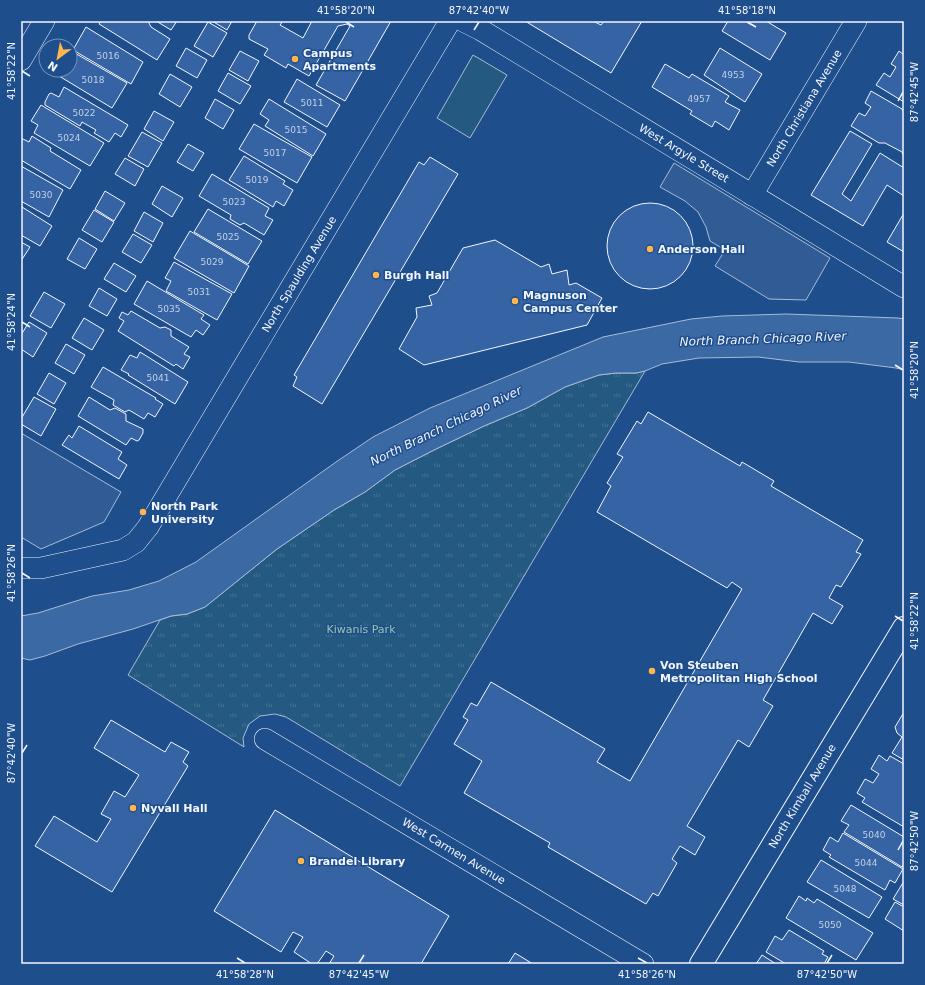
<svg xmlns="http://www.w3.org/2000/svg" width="925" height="985" font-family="'DejaVu Sans',sans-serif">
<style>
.grass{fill:url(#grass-tufts);stroke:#a8bbd7}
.garden{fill:#245a82;stroke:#a8bbd7}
.parking{fill:#305b95;stroke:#a8bbd7}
.water{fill:#3b69a3;stroke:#a8bbd7}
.building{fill:#3563a3;stroke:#f2f6ff}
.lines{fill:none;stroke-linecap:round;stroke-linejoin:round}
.street-casing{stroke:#f2f6ff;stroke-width:22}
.secondary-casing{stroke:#f2f6ff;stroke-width:24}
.street{stroke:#1f4e8c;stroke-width:21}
.secondary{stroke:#1f4e8c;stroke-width:22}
.ticks{fill:none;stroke:#f2f6ff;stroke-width:1.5}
.poi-dot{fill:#ffb74d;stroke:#1f4e8c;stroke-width:1.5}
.labels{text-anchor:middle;stroke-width:3;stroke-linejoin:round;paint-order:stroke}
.number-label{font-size:9px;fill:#c3d1e8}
.poi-label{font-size:11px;font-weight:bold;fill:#f2f6ff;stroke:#1f4e8c;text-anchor:start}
.street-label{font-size:11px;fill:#f2f6ff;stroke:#1f4e8c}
.park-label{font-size:11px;fill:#97c8a6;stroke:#1f4e8c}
.water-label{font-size:12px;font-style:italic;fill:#f2f6ff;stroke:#1f4e8c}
.neatline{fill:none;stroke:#f2f6ff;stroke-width:1.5}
.ticks-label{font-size:10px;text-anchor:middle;fill:#f2f6ff}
</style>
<defs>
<pattern id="grass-tufts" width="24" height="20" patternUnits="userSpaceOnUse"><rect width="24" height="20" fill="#245a82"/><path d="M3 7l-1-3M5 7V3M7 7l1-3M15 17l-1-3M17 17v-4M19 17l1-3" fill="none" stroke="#447295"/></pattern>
</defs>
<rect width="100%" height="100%" fill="#1f4e8c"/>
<path class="grass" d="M645,371l-245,415 -114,-69 -11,-3 -15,2 -11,8 -6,14 1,9 -116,-72 32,-55 11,-4 16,-2 18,-7 72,-58 57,-39 31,-18 30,-22 39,-20 50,-24 43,-18 38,-21 34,-12 17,-2h20z"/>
<path class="garden" d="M473,55l34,20 -37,63 -33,-20z"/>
<g class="parking">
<path d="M674,163l156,95 -24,42 -37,-1 -54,-33 10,-16 -15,-9 -4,-14 -8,-15 -13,-11 -25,-14z"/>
<path d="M21,433l100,59 -17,30 -63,27 -20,-12z"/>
</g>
<path class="water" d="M786,314l112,4 6,1v51l-8,-2 -47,-6h-50l-41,-5 -59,1 -37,6 -17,7 -9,2h-20l-17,2 -34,12 -38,21 -43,18 -50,24 -39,20 -30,22 -31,18 -57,39 -72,58 -18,7 -16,2 -38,13 -55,15 -33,12 -15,4 -9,-2v-42l17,-3 54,-17 37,-6 30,-9 37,-19 140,-100 37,-25 57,-29 173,-71 88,-18 31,-3z"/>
<g class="building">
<path d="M101,21h47l3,6 19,12 -13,21 -58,-36z"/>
<path d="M156,21h21l-6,9z"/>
<path d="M212,21h20l-5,9z"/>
<path d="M257,21h26l-3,4 23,13 9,-17h79l-46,80 -29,-16 34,-59 -3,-2 -9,2 -29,50 -21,-12 -2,4 -22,-13 4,-6 -19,-10v-4z"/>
<path d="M525,21h68l8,4 3,-4h38l-31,52z"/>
<path d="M728,21h38l20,12 -16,27 -48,-29z"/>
<path d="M208,22l19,11 -14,24 -19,-11z"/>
<path d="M86,27l57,35 -12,22 -58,-34z"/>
<path d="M186,48l21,12 -10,18 -21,-12z"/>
<path d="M720,48l42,26 -17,28 -41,-27z"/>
<path d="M240,51l19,10 -11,20 -19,-11z"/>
<path d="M899,51l5,4v47l-28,-17 8,-12 6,4 6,-10 -5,-3z"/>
<path d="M73,52l54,31 -15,25 -53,-32 3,-6h8v-13z"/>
<path d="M665,64l24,14 3,-4 37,22 -4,6 15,8 -11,20 -14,-9 -3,6 -22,-13 2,-3 -40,-24z"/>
<path d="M228,73l23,13 -11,18 -22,-13z"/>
<path d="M170,74l22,13 -12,20 -21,-13z"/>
<path d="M297,79l43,26 -13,22 -43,-25z"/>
<path d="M64,87l64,38 -7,12 -6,-4 -6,9 -15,-9 2,-3 -14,-8 -2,4 -35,-21v-3l4,-8 2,-1 8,4z"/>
<path d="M871,91l31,18 2,4v44l-2,-5 -17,-9h-6l-28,-17 8,-13 6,3 6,-9 -6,-4z"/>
<path d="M215,99l19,11 -11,19 -18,-11z"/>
<path d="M269,99l57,35 -13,22 -48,-30 4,-6 -9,-6z"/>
<path d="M41,105l63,38 -14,23 -56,-33 4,-8 -7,-4z"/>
<path d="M154,111l20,11 -11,19 -19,-12z"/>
<path d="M254,124l58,33 -15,26 -58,-34z"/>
<path d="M850,131l22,13 -30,50 9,7 29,-48 24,15v28l-17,-11 -24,41 -52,-31z"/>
<path d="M142,132l20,11 -14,24 -20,-11z"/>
<path d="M32,136l19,12 -1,3 31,19 -11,19 -49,-29v-22l8,4z"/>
<path d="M188,144l16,9 -11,18 -16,-9z"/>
<path d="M244,156l41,25 -2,3 10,6 -9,16 -8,-5 -3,6 -44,-27z"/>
<path d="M430,157l28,17 -136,230 -29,-18 4,-9 -3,-2 125,-213 5,3z"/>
<path d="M125,158l19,11 -9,17 -20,-12z"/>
<path d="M21,166l42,24 -14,27 -28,-16z"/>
<path d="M212,174l57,34 -4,8 8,4 -9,15 -20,-12 -4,2 -10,-6 1,-4 -32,-19z"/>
<path d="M162,186l21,12 -11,19 -20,-13z"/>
<path d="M105,191l20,12 -11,18 -19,-12z"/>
<circle cx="650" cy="246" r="43"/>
<path d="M21,204l1,3 30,19 -12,20 -19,-11z"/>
<path d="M208,209l54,32 -14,23 -54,-32z"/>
<path d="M94,210l20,12 -12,20 -20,-12z"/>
<path d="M144,212l19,11 -10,19 -19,-11z"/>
<path d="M904,213v39l-17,-10z"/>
<path d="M190,231l59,35 -15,27 -60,-35z"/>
<path d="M133,234l19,11 -11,18 -19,-11z"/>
<path d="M79,238l18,11 -12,20 -18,-10z"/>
<path d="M495,240l46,27 8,-3 3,10 15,-4 2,15 7,-2 26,15 -15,27 -163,40 -25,-16 18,-32 -1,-9 16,-3 -3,-9 8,-3 26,-45z"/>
<path d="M21,242l9,5 -9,14z"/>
<path d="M174,262l58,32 -15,26 -51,-29 5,-10 -6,-3z"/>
<path d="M114,263l22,13 -10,16 -22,-13z"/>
<path d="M147,281l57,34 -3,4 9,6 -7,10 -7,-5 -5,7 -57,-33z"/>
<path d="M99,288l18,11 -10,17 -18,-10z"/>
<path d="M44,292l21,12 -14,24 -21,-12z"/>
<path d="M131,311l29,17 5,-1 6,3v6l18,11 -5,7 6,3 -7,12 -7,-5 -2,2 -56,-35 6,-10 -5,-3 3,-6 6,3z"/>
<path d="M84,318l20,12 -12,20 -20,-12z"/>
<path d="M29,322l18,11 -14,24 -12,-8v-14z"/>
<path d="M66,344l19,11 -11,19 -19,-11z"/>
<path d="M140,352l48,30 -13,22 -47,-29 1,-1 -8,-4 9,-15 7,3z"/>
<path d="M103,367l53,31 -1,1 8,5 -8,13 -7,-4 -4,6 -15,-9 -4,2 -12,-7 1,-5 -23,-13z"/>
<path d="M49,373l17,10 -12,21 -17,-10z"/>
<path d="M34,397l22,12 -15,27 -20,-12v-5z"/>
<path d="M89,397l21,13 5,-2 11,6v7l17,8v4l-4,7 -2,1 -6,-3 -5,7 -48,-29z"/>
<path d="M648,412l92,54 2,-4 32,19 -3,5 92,54 -7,12 5,2 -20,33 -5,-2 -7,13 14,8 -11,18 -19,-11 -50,87 10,6 -24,41 -11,-7 -51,86 18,11 -10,18 -15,-9 -8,13 5,4 -19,33 -5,-3 -7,11 -98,-57 2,-4 -86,-50 18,-32 -28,-17 14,-24 -5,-3 8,-14 6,3 14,-24 114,67 -8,13 33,19 112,-192 -10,-7 -5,6 -130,-76 14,-26 -4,-3 16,-26 -6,-3 20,-33 4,3z"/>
<path d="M79,426l43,26 -4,7 9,6 -8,14 -57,-34 7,-10 3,3z"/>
<path d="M904,712v48l-12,-7 10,-16 -5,-4 -2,-6z"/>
<path d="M111,720l54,32 6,-10 18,10 -6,10 5,4 -76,126 -77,-46 19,-30 43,26 14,-23 -10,-5 13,-23 11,6 14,-22 -45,-27z"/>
<path d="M879,755l8,6 3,-5 14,8v63l-42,-25 3,-4 -8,-5 8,-14 8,4 6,-9 -8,-5z"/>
<path d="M851,805l53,32v27l-2,3 -58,-35 5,-7 -8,-4z"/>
<path d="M275,810l174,106 -28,48h-92l5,-8 -8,-5 -9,13h-5l-18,-12 9,-15 -10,-5 -12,20 -67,-41z"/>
<path d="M843,833l60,36 -8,14 -5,-3 -5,10 -56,-33 2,-2 -8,-5 7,-13 8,5z"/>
<path d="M821,860l61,37 -13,21 -62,-36z"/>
<path d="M904,881v24l-11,-6z"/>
<path d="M799,896l7,5 1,-3 7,5 3,-4 56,34 -17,27 -70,-42z"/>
<path d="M895,902l9,5v24l-19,-12z"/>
<path d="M789,930l35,21 -2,3 6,3 -4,7h-38l-20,-12 9,-16 7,4z"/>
<path d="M515,953l18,11h-25z"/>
<path d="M762,955l14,9h-20z"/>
</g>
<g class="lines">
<g class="street-casing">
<g id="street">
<path d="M463,21l18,9 423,257"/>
<path d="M21,60l23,-39"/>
<path d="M752,195l104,-174"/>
<path d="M21,568h20l82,-18 13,-8 12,-15 302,-506"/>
<path d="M265,739l378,225"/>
</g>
</g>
<g class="secondary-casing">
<path id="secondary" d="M701,964l203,-336"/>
</g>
<use href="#street" class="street"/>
<use href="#secondary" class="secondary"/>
</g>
<path class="ticks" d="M346,22l8,5M747,22l9,5M474,30l5,-8M22,71l8,5M898,101l5,-9M22,322l8,5M895,365l8,5M22,573l8,5M895,616l8,5M22,753l5,-8M898,850l5,-9M237,958l8,5M638,958l9,5M359,963l5,-8M827,963l5,-8"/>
<g class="poi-dot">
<circle cx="295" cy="59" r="4"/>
<circle cx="650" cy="249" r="4"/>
<circle cx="376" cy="275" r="4"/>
<circle cx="515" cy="301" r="4"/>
<circle cx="143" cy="512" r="4"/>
<circle cx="652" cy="671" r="4"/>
<circle cx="133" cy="808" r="4"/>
<circle cx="301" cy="861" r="4"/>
</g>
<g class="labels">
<g class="number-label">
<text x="108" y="59">5016</text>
<text x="733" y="78">4953</text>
<text x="93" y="83">5018</text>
<text x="699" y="102">4957</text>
<text x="312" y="106">5011</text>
<text x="84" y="116">5022</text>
<text x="296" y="133">5015</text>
<text x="69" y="141">5024</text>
<text x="275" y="156">5017</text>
<text x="257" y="183">5019</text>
<text x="41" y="198">5030</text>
<text x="234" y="205">5023</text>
<text x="228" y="240">5025</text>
<text x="212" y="265">5029</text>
<text x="199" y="295">5031</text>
<text x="169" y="312">5035</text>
<text x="158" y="381">5041</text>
<text x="874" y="838">5040</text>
<text x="866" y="866">5044</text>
<text x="845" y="892">5048</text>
<text x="830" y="928">5050</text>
</g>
<g class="poi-label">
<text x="303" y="57">Campus<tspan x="303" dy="13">Apartments</tspan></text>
<text x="658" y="253">Anderson Hall</text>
<text x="384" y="279">Burgh Hall</text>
<text x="523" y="299">Magnuson<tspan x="523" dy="13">Campus Center</tspan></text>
<text x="151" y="510">North Park<tspan x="151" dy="13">University</tspan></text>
<text x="660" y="669">Von Steuben<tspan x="660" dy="13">Metropolitan High School</tspan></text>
<text x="141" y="812">Nyvall Hall</text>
<text x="309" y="865">Brandel Library</text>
</g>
<g class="street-label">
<text transform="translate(804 108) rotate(-59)" y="4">North Christiana Avenue</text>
<text transform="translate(684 153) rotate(31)" y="4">West Argyle Street</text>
<text transform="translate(299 274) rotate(-59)" y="4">North Spaulding Avenue</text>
<text transform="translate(802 796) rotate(-59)" y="4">North Kimball Avenue</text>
<text transform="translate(454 851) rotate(31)" y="4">West Carmen Avenue</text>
</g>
<g class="park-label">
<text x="361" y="633">Kiwanis Park</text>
</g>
<g class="water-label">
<text transform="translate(763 339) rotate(-2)" y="4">North Branch Chicago River</text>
<text transform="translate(446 426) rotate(-26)" y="4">North Branch Chicago River</text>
</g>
</g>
<rect width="925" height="985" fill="none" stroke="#1f4e8c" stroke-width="44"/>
<g transform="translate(58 58) rotate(212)"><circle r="19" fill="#1f4e8c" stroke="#7391ba"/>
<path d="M0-3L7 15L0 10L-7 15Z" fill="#ffb74d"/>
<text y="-6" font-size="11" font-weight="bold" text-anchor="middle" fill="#f2f6ff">N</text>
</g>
<rect x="22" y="22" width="881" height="941" class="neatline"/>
<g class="ticks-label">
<text x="346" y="14">41°58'20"N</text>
<text x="479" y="14">87°42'40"W</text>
<text x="747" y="14">41°58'18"N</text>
<text transform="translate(11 71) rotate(-90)" y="4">41°58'22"N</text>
<text transform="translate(914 92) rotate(-90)" y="4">87°42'45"W</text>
<text transform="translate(11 322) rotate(-90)" y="4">41°58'24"N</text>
<text transform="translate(914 370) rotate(-90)" y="4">41°58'20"N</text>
<text transform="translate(11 573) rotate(-90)" y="4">41°58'26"N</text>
<text transform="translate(914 621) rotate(-90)" y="4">41°58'22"N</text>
<text transform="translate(11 753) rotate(-90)" y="4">87°42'40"W</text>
<text transform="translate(914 841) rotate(-90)" y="4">87°42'50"W</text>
<text x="245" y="978">41°58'28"N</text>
<text x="359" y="978">87°42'45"W</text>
<text x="647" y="978">41°58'26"N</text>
<text x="827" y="978">87°42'50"W</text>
</g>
</svg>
